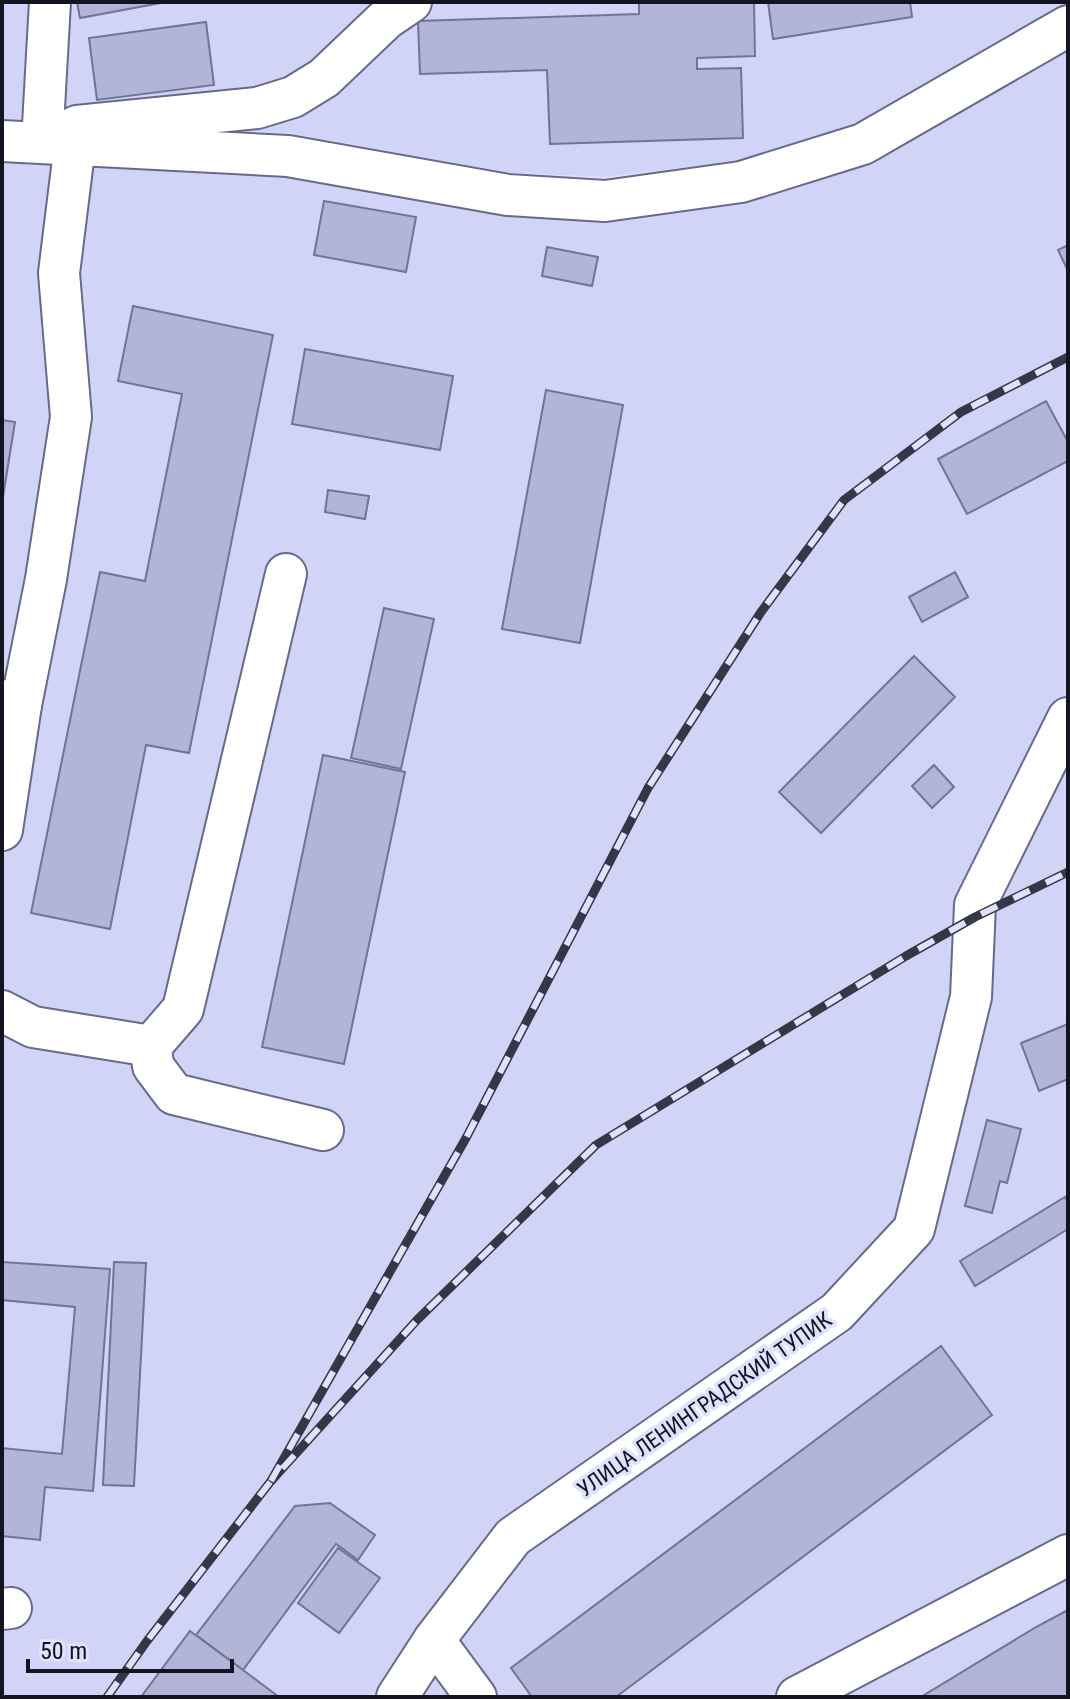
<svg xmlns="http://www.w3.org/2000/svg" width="1070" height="1699" font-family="'Roboto Condensed',sans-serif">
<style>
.built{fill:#d1d4f6}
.building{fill:#b2b5d7;stroke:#717493;stroke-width:2}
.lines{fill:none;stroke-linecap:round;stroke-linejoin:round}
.minor-casing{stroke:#676a88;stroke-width:44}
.minor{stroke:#fff;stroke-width:40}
.rail-casing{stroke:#363746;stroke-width:9}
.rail{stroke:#dfe2fe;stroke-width:6;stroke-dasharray:18;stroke-linecap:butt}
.labels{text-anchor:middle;stroke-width:7;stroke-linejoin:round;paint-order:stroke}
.street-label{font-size:22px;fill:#131420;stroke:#dfe2fe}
</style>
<rect width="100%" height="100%" fill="#dfe2fe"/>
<g class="built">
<path d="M2,2h1066v3l-212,121 -121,35 -130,16 -100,-5 -215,-39 -288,-12z"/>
<path d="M1068,50v1647h-1066v-1538l283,14 220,43 100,7 136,-20 126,-39z"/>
</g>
<g class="building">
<path d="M77,2h89l-86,16z"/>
<path d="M639,2h115l1,54 -58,2v11l44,-1 2,70 -193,6 -3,-74 -127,4 -2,-53 221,-7z"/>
<path d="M768,2h142l2,15 -139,22z"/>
<path d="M206,22l8,63 -117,15 -8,-62z"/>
<path d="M324,201l92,16 -10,55 -92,-17z"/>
<path d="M1068,245v26l-10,-21z"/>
<path d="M547,247l51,10 -6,29 -50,-10z"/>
<path d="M133,306l140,29 -84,418 -43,-8 -36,184 -79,-16 69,-341 45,9 37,-187 -64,-13z"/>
<path d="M305,349l148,27 -13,74 -148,-26z"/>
<path d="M546,390l77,15 -43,238 -78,-14z"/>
<path d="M1046,401l22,41v19l-101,53 -29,-55z"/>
<path d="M2,420l13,2 -13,81z"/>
<path d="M328,490l41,6 -4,23 -40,-7z"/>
<path d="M955,572l13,25 -46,25 -13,-25z"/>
<path d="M384,608l50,11 -33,150 -50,-11z"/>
<path d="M914,656l41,41 -134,136 -42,-41z"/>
<path d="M323,755l82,17 -61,292 -82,-17z"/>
<path d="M934,765l20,22 -22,21 -20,-22z"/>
<path d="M1068,1024v55l-29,12 -18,-48z"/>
<path d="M987,1120l34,9 -14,54 -7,-2 -8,32 -27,-7z"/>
<path d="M1065,1197l3,6v26l-93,57 -15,-25z"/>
<path d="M2,1262l108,7 -17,222 -48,-4 -5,53 -38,-4v-88l60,6 13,-147 -73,-7z"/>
<path d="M114,1262l32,1 -12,223 -31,-1z"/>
<path d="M941,1346l51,69 -376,282h-84l-21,-29z"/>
<path d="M330,1503l45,32 -17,25 -22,-16 -93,126 -47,-35 99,-129z"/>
<path d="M338,1548l42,30 -41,55 -41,-30z"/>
<path d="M1068,1610v87h-147l115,-70z"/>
<path d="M190,1631l53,39 36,27h-138z"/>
</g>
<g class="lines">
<g class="minor-casing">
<g id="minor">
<path d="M50,2l-8,141 35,-17 180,-18 36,-11 31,-19 62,-59 25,-17"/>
<path d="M2,141l286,15 220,39 97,6 136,-19 122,-38 205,-118"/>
<path d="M2,700l19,5 -19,125"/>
<path d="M21,705l25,-126 25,-162 -12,-144 16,-129"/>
<path d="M2,1011l31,16 118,19 32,-37 103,-435"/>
<path d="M151,1046l2,20 21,28 149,36"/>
<path d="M2,1609l9,-1"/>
<path d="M434,1640l42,57"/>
<path d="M397,1697l37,-57 79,-103 324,-225 77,-83 57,-232 4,-92 93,-187"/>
<path d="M797,1697l271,-142"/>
</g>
</g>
<use href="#minor" class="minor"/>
<g class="rail-casing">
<g id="rail">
<path d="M271,1481l195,-343 182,-350 113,-176 83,-112 117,-88 107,-55"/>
<path d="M107,1697l40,-56 124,-160 146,-161 179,-175 310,-189 69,-39 93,-45"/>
</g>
</g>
<use href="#rail" class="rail"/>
</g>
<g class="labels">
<g class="street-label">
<text transform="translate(704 1404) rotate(-35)" y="8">УЛИЦА ЛЕНИНГРАДСКИЙ ТУПИК</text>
</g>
</g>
<rect width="1070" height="1699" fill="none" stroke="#131420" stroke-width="8"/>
<path d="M28 1659v12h204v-12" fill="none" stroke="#131420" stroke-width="4"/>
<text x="40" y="1659" font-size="24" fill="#131420" stroke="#dfe2fe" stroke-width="6" paint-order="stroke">50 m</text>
</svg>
